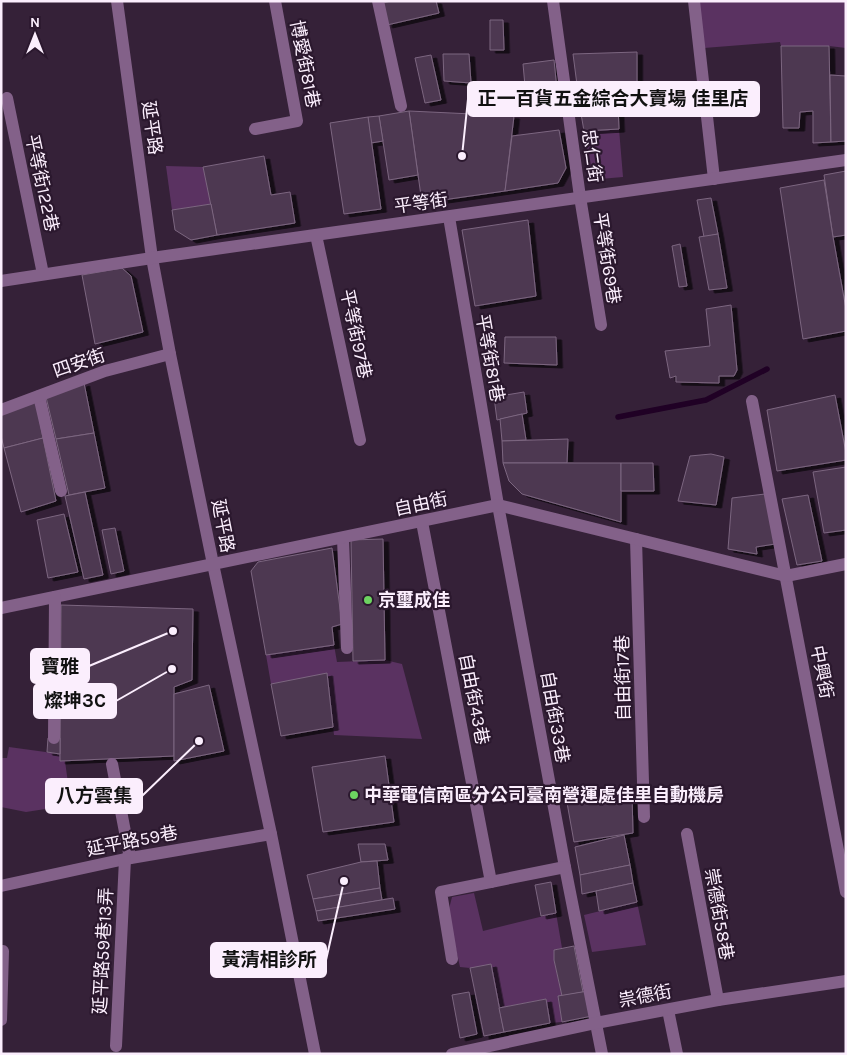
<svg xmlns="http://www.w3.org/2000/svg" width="847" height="1055" font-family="Karla,'Noto Sans TC',sans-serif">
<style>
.green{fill:#5a3261}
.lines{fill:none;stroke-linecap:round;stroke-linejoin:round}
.stream{stroke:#200125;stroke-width:5.5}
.building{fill:#4d3851;stroke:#7c6680;filter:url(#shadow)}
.minor{stroke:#836189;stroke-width:12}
.poi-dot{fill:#6dd361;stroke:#2b182e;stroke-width:2}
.labels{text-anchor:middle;stroke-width:4.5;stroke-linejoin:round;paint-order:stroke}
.street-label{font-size:18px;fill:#fbeefd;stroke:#2b182e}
.poi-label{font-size:18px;font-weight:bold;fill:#fbeefd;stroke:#2b182e;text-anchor:start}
.leader{fill:none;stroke:#fbeefd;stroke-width:2}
.callout-dot{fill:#fbeefd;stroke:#2b182e;stroke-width:2}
.callout{fill:#fbeefd;stroke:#fbeefd;stroke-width:2}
.callout-label{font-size:19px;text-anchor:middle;font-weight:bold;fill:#111}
</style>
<defs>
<filter id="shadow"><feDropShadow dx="5.5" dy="3" stdDeviation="0" flood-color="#0009"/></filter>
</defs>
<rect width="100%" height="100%" fill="#352138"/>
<g class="green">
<path d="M699,1h147v47l-17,-2h-48l-1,-4 -76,6z"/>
<path d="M619,129l4,48 -23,2 -11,-12 -5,-36z"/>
<path d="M166,166l37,1 8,37 -39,6z"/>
<path d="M334,645l3,17 48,-2 17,4 20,75 -88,-4 -7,-61 -56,10 -5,-29z"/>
<path d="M9,747l51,7v6l5,1 6,44 -45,7 -25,-5v-49h6z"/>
<path d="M474,893l9,38 73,-18 6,35 -8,2v10l8,36 -4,1 4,25 -12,1 -4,-24 -47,9 -29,-40 -10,-1 -12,-54 4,-16z"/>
<path d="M637,902l9,43 -54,7 -8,-37z"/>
</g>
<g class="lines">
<path class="stream" d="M618,417l88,-17 61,-31"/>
</g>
<g class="building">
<path d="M391,1h45l3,12 -52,12 -4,-22z"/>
<path d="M490,20h13l1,30h-14z"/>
<path d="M781,46h48l2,96 -18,1v-32l-13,1 -1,16h-16z"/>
<path d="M637,52v54l-57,2 -7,-54z"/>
<path d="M443,54h26l2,29 -27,-2z"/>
<path d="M431,55l10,45 -16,3 -10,-45z"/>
<path d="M554,60l4,40 -36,4 -2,-18h5l-2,-22z"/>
<path d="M830,75l16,1v65l-15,1z"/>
<path d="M618,106l1,23 -35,2 -4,-23z"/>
<path d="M409,111l105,5 -9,75 -83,12z"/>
<path d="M409,111l9,64 -29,5 -10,-64z"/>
<path d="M379,116l4,25 -12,2 -3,-26z"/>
<path d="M368,117l13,92 -37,5 -14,-91z"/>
<path d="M559,130l7,38 -8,15 -53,8 7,-55z"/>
<path d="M264,156l7,39 19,-3 5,31 -78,12 -14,-68z"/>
<path d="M846,171v64l-13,2 -9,-62z"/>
<path d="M824,180l9,57 13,72v22l-43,8 -23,-151z"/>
<path d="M711,198l7,36 -14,3 -7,-37z"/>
<path d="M211,204l6,31 -26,5 -16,-10 -3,-20z"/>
<path d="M528,220l8,76 -61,10 -13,-76z"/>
<path d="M718,234l9,54 -18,2 -10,-53z"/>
<path d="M680,244l7,42 -8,1 -7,-41z"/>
<path d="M122,268l9,8 12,56 -48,12 -13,-69z"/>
<path d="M731,305l6,65 -3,6h-15v7l-43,-1v-6l-6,2 -5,-27 45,-5 -4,-37z"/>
<path d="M505,337h51l1,28 -53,-2z"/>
<path d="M84,383l10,50 -38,6 -10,-42z"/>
<path d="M524,392l3,21 -30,7 -3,-23z"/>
<path d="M835,395l11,58v7l-69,11 -10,-61z"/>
<path d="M36,401l7,37 -39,10 -3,-12v-22z"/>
<path d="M522,414l4,26 -24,1 -2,-22z"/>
<path d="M94,433l11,55 -36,7 -13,-56z"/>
<path d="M43,438l13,63 -35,11 -17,-64z"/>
<path d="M568,439l-1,24h-64l-1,-22z"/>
<path d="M711,454l13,3 -8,48 -38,-4 12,-45z"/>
<path d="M503,463h118v59l-99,-28 -13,-13z"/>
<path d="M621,463h32l1,28h-33z"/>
<path d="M846,467v63l-22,3 -11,-61z"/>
<path d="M85,492l18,83 -19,4 -19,-83z"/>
<path d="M765,494l10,50 -19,3 1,7 -29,-5 4,-51z"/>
<path d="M808,495l14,66 -25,4 -15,-66z"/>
<path d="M64,514l14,58 -30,6 -11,-58z"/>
<path d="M115,528l9,43 -13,3 -9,-44z"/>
<path d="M383,539l2,121 -32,1 -2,-121z"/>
<path d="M332,548l10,76 -10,3 2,18 -68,10 -15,-84 7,-9z"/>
<path d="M61,605l132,4 -1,71 -18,7v69l-114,5z"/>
<path d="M327,673l6,54 -52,9 -10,-52z"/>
<path d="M209,685l15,66 -50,10v-67z"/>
<path d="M48,738h12v16l-13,-2z"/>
<path d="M385,756l9,66 -71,10 -11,-65z"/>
<path d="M632,795l1,38 -59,9 -8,-45z"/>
<path d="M624,835l6,30 -50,10 -5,-28z"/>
<path d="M358,844h27l3,16 -27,2z"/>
<path d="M377,861l3,27 -67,11 -6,-24 54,-13z"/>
<path d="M630,865l3,18 -51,11 -2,-19z"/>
<path d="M551,882l5,31 -15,3 -6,-31z"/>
<path d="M633,883l4,19 -38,9 -3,-20z"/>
<path d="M380,888l2,12 -66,11 -3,-12z"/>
<path d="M393,898l2,11 -77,12 -2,-10z"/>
<path d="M574,946l9,46 -21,4 -8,-36v-10z"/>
<path d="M491,964l13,68 -20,4 -14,-68z"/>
<path d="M588,991l4,25 -30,6 -4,-26z"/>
<path d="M469,992l8,42 -17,4 -8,-43z"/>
<path d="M546,999l4,24 -46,9 -5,-24z"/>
</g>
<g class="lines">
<g class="minor">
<path d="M117,1l35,257 18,96 43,210 58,270 44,220"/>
<path d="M378,1l23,105"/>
<path d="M553,1l27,196 21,128"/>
<path d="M694,1l20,178"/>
<path d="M7,98l36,176"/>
<path d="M255,129l42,-8 -22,-120"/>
<path d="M449,217l49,288 67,362 37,187"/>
<path d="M316,235l44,205"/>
<path d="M1,281l151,-23 694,-98"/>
<path d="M39,396l22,95"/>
<path d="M752,401l94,491"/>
<path d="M1,410l104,-39 65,-17"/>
<path d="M422,522l69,360"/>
<path d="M343,538l4,110"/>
<path d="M636,539l8,278"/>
<path d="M1,608l497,-103 288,71 60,-12"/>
<path d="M54,738l1,-141"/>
<path d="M112,764l18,94"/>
<path d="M687,834l31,166"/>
<path d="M1,886l124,-27 146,-25"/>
<path d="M452,959l-11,-67 124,-25"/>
<path d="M668,1010l9,44"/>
<path d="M1,1020l2,-69"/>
<path d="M116,1046l9,-187"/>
<path d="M452,1054l144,-31 122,-23 128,-19"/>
</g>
</g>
<g class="poi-dot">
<circle cx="368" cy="600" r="5"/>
<circle cx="354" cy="795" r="5"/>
</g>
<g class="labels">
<g class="street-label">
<text transform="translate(305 64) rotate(79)" y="6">博愛街81巷</text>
<text transform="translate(152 128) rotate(82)" y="6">延平路</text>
<text transform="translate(592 156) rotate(82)" y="6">忠仁街</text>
<text transform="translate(42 183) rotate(78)" y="6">平等街122巷</text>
<text transform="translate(421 203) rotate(-8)" y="6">平等街</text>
<text transform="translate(607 258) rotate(81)" y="6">平等街69巷</text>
<text transform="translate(356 334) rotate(78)" y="6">平等街97巷</text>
<text transform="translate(490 358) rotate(80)" y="6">平等街81巷</text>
<text transform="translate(79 363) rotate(-19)" y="6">四安街</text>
<text transform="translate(421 504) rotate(-12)" y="6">自由街</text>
<text transform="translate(223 526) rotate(79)" y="6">延平路</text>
<text transform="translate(822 672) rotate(79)" y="6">中興街</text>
<text transform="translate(623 678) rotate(-91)" y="6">自由街17巷</text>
<text transform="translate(474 699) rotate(79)" y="6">自由街43巷</text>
<text transform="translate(555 717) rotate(80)" y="6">自由街33巷</text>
<text transform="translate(132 841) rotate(-11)" y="6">延平路59巷</text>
<text transform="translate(719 914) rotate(80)" y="6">崇德街58巷</text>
<text transform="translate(103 951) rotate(-87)" y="6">延平路59巷13弄</text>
<text transform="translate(645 996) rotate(-11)" y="6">祟德街</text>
</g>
<g class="poi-label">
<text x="378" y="606">京璽成佳</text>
<text x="364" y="801">中華電信南區分公司臺南營運處佳里自動機房</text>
</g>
</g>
<path class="leader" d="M462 156L468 99M173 631L89 666M172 669L116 701M199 741L142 796M344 881L326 960"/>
<g class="callout-dot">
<circle cx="462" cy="156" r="5"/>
<circle cx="173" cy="631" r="5"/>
<circle cx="172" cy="669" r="5"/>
<circle cx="199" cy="741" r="5"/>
<circle cx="344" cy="881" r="5"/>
</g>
<g class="callout">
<rect x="468" y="82" width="291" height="34" rx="5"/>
<rect x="31" y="649" width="58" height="34" rx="5"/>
<rect x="34" y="684" width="82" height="34" rx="5"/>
<rect x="46" y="779" width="96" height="34" rx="5"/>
<rect x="211" y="943" width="115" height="34" rx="5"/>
</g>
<g class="callout-label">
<text x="613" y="105">正一百貨五金綜合大賣場 佳里店</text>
<text x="60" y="673">寶雅</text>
<text x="75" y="707">燦坤3C</text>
<text x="94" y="802">八方雲集</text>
<text x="269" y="966">黃清相診所</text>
</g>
<rect width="847" height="1055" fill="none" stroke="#fbeefd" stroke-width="5"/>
<g transform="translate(35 35)" stroke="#2b182e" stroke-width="4" paint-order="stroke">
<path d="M0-4L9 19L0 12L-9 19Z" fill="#fbeefd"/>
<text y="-8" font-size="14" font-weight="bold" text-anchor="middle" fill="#fbeefd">N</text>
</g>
</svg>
